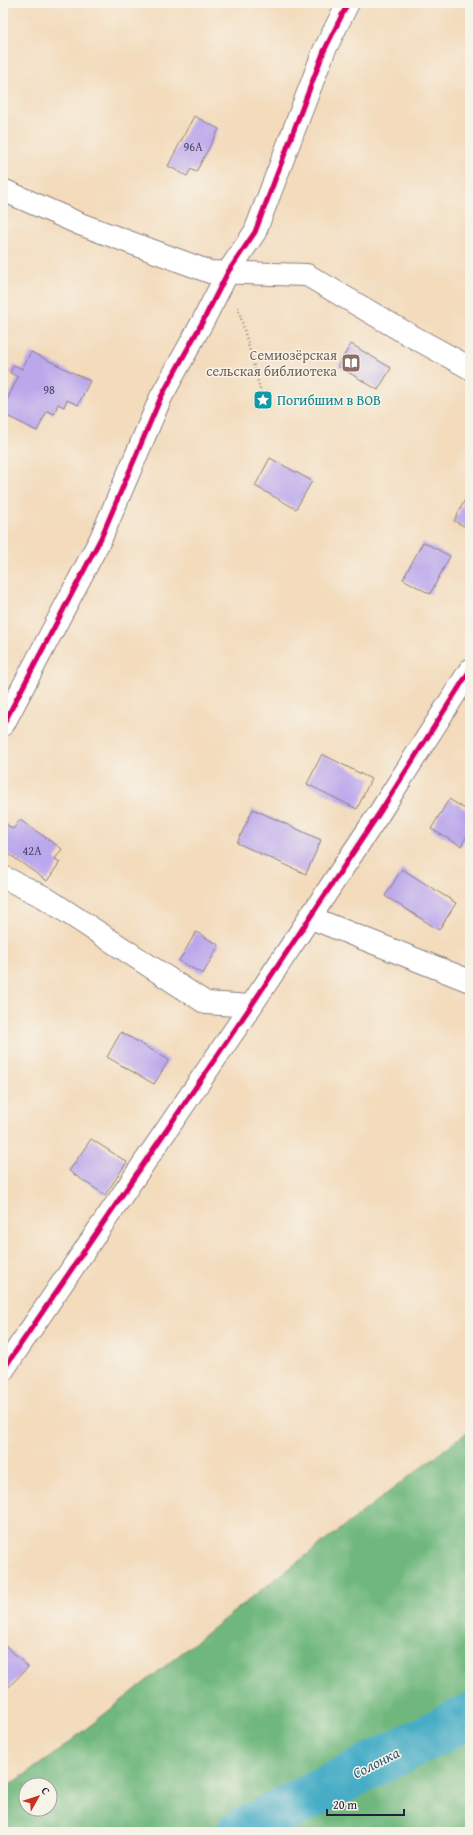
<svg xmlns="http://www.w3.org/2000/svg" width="473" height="1835" font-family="'Gentium Book Plus',serif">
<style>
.forest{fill:#70b77d;stroke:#496c5c;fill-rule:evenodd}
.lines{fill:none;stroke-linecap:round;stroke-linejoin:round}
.river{stroke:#46adc6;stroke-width:46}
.building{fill:#bba7ec}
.minor-casing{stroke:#8a7e7c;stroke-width:24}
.path{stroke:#8a7e7c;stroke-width:2.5;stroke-dasharray:1 3;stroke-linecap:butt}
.minor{stroke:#fff;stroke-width:22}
.cycleway-casing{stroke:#f7f3e8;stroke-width:8}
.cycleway{stroke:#d6006c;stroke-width:5}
.labels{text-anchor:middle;stroke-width:3;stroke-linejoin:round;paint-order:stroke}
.number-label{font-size:12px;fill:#484367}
.education-label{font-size:14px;fill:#785e54;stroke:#f7f3e8;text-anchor:end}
.culture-label{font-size:14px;fill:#0d838f;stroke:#f7f3e8;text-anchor:start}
.water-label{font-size:15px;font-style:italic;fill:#305a73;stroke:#f7f3e8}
</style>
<rect width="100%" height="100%" fill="#f7f3e8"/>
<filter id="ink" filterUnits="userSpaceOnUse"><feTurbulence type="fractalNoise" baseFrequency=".025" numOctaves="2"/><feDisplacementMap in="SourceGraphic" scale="8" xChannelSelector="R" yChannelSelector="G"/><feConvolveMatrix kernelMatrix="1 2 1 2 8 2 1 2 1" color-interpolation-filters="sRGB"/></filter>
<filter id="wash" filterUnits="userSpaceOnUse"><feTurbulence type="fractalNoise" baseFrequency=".012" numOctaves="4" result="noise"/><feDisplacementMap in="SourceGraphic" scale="16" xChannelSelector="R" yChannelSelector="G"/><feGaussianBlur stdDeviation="0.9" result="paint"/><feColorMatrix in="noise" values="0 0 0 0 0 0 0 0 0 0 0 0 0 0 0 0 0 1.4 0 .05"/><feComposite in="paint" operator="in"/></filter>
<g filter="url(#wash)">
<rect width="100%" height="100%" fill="#f3dbbc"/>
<path class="forest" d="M470,1430v400l-1,2h-466v-42l50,-35 203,-161zM26,1785h24v24h-24z"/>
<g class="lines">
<path class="river" d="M240,1832l230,-116"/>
</g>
<g id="blocks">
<g class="building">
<path d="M194,116l25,13 -23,43 -5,-3 -4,7 -19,-10z"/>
<path d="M351,344l40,24 -13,22 -40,-24z"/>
<path d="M31,352l59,29 -12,24 -11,-5 -3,7 -6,-3 -4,10 -7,-3 -10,20 -34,-17v-6l15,-31 -8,-4 4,-8 8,4z"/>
<path d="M270,458l42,23 -16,28 -41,-23z"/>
<path d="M469,492l1,1v36l-16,-8z"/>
<path d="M423,542l27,14 -20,38 -27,-15z"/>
<path d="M322,754l49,25 -14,30 -50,-25z"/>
<path d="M449,799l21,13v19l-9,15 -30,-17z"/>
<path d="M253,809l68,31 -15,34 -69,-31z"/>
<path d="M20,820l42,29 -7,10 5,3 -13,19 -41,-29 -3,5v-35l10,7z"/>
<path d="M402,869l54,34 -17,27 -54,-34z"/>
<path d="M196,932l23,13 -16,29 -24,-13z"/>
<path d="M121,1032l48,28 -15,24 -47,-27z"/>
<path d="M91,1139l36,23 -22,33 -36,-24z"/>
<path d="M4,1644l24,23 -25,26v-47z"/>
</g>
</g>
</g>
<g filter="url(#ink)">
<use href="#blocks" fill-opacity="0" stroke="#8a7e7c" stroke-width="1"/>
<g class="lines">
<g class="minor-casing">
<g id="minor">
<path d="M3,190l77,34 130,48 97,3 92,54 71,39"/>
<path d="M3,725l98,-187 60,-141 42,-76 25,-49 27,-40 69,-181 24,-48"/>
<path d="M3,877l41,20 162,106 45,3"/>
<path d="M309,917l161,64"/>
<path d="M3,1370l248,-364 129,-194 90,-142"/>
</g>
</g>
<path class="path" d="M238,307l25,93"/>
<use href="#minor" class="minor"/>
<g class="cycleway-casing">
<g id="cycleway">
<path d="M3,725l98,-187 60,-141 42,-76 25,-49 27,-40 69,-181 24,-48"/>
<path d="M3,1370l248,-364 129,-194 90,-142"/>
</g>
</g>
<use href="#cycleway" class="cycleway"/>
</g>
</g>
<defs>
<g id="library-square" transform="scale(1)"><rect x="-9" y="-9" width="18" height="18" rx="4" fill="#8d6e63" stroke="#f7f3e8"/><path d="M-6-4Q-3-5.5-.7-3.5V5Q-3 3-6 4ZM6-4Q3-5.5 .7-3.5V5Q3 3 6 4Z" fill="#fff"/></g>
<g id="sight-square" transform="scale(1)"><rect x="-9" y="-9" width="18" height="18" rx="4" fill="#0f9aa8" stroke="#f7f3e8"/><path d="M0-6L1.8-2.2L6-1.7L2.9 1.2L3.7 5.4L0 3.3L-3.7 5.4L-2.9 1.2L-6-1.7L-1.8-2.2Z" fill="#fff"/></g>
</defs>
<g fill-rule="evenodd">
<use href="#library-square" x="351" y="363"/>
<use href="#sight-square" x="263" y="400"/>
</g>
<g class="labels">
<g class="number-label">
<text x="193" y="151">96А</text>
<text x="49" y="394">98</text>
<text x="32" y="855">42А</text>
</g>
<g class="education-label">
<text x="337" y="360">Семиозёрская<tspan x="337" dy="16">сельская библиотека</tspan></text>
</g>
<g class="culture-label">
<text x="277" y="405">Погибшим в ВОВ</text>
</g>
<g class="water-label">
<text transform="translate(376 1763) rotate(-27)" y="5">Солонка</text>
</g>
</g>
<rect width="473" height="1835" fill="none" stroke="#f7f3e8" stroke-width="16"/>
<g transform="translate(38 1797) rotate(51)"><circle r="19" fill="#f7f3e8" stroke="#a29fa3"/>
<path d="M0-3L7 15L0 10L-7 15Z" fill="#c8321e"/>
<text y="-6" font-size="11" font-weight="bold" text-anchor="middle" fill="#22223b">С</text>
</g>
<path d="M327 1809v6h77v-6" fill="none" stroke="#22223b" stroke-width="2"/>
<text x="333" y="1809" font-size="12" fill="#22223b" stroke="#f7f3e8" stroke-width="3" paint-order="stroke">20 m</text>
</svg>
